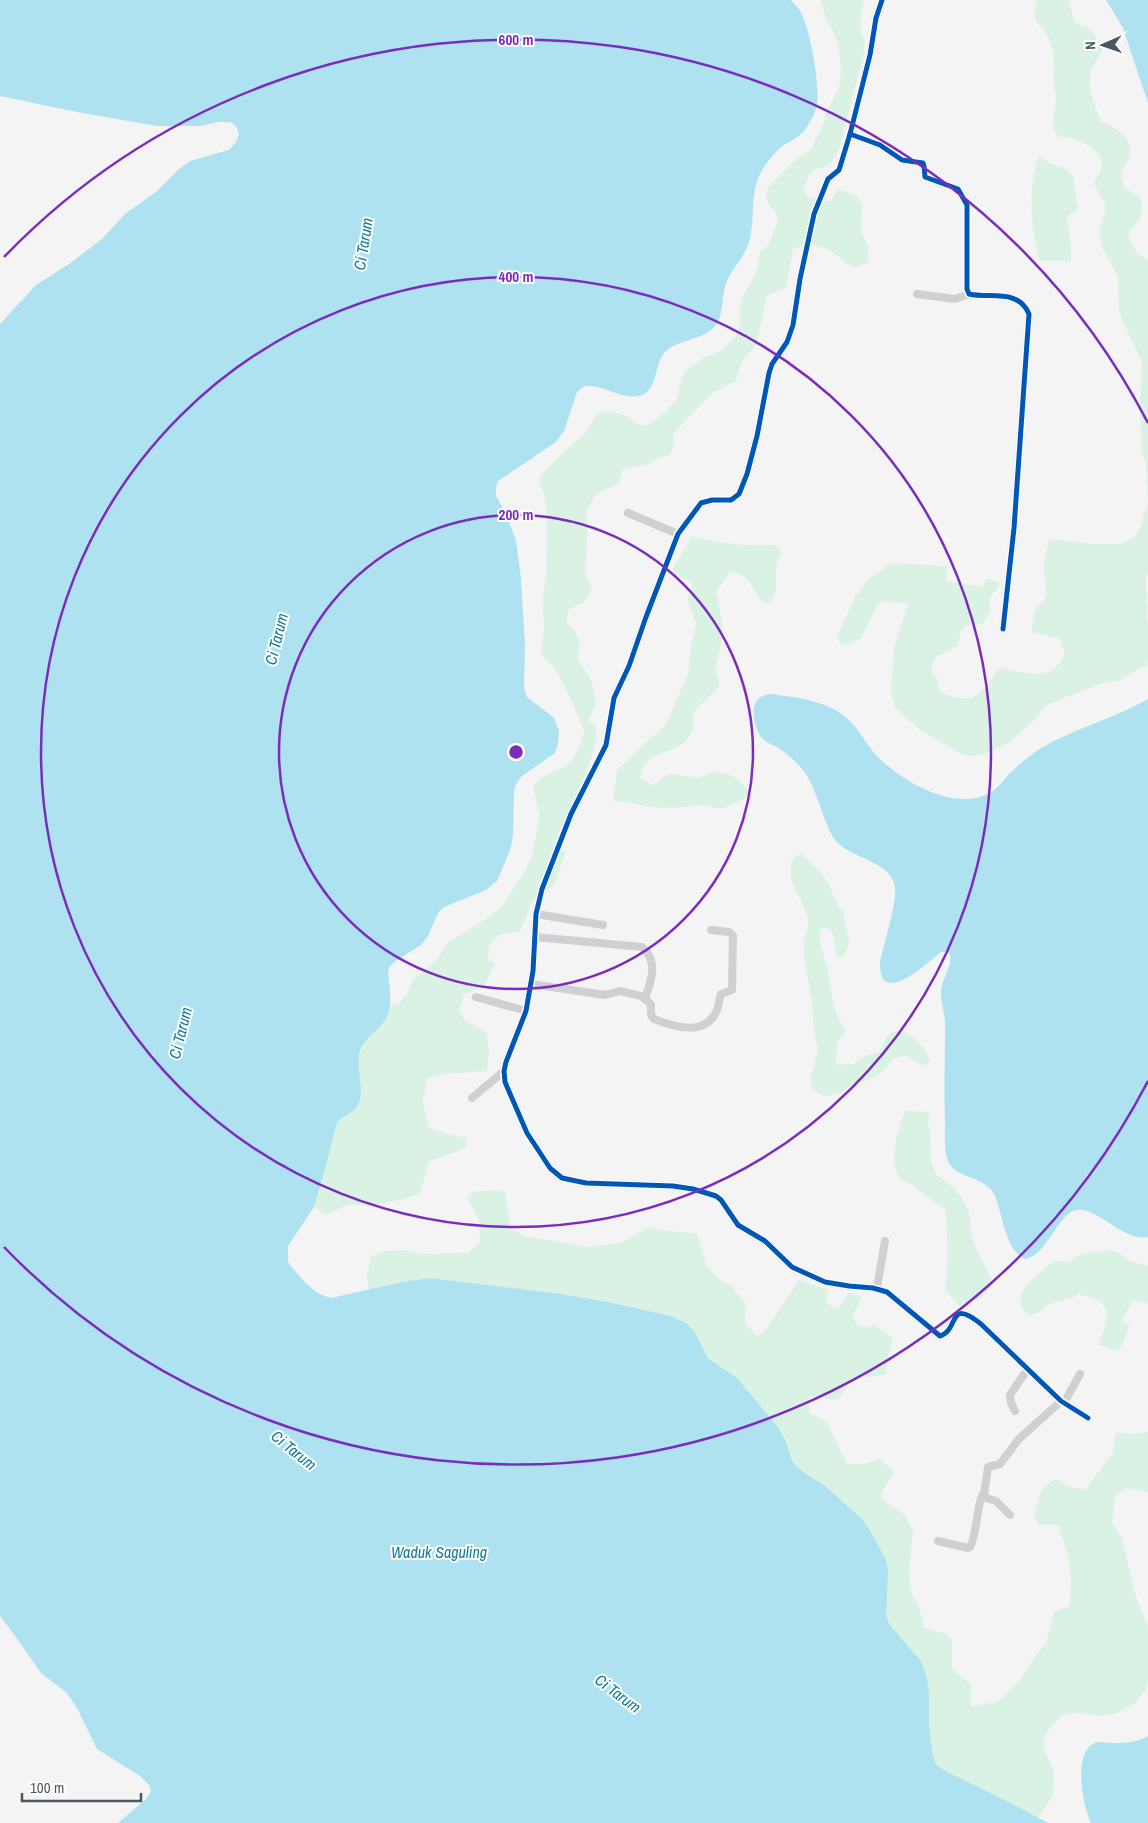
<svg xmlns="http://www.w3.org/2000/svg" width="1148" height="1823" font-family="'Archivo Narrow',sans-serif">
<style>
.green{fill:#d9f2e3}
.water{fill:#aee2f0}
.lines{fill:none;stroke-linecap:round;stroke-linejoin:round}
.minor{stroke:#ced0d2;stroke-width:8}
.cycleway-casing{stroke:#fff;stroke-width:8}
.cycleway{stroke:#0057b8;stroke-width:5}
.ring{fill:none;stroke:#7b2cbf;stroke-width:2.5}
.labels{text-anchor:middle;stroke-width:4;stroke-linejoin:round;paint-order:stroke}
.water-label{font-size:16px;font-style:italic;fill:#0c7c9b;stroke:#fff}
.centre{fill:#7b2cbf;stroke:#fff;stroke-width:2.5}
.ring-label{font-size:15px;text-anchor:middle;font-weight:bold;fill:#7b2cbf;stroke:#fff;stroke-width:4;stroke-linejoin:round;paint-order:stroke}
</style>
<rect width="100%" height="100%" fill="#f4f4f4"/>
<g class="green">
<path d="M820,0h44l-4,20 1,14 4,6 -2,17 -24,92 -8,14 -6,4 -10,3 -6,4 -6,18 6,5 22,5 6,-13 20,7 5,7 -1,29 7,14v16l-13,6c-10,-3 -15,-11 -24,-17 -12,-7 -26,-9 -38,-2l-7,39 -19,7 -11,50 -14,16 -6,20 -24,12 -39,41 1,8 -4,13 -12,3 -10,6 -26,6 -3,13 -24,12 -9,17 2,15 -3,44 7,19 -8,12 -16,8 -1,14 6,5 7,12 -2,18 14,23 4,22 -8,17 8,5v14l-6,22 -32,77 7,15 -11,31 -22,17 -12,30 -19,2 -12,11 -1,14 7,5 -11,22 -20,8 -5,17 6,9 22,13 2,21 -2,17 -43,3 -17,4 -4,23 5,26 19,7 20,4 -1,9 -18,8 -19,6 -9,33 -20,6 -33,6 -18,-2 -23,11 -12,-8 12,-41 11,-44c6,-6 17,-9 21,-17 9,-18 -6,-42 6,-62 8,-14 24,-20 26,-38l10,-2 3,-6 4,-2 5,-15 23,-18 13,-20 41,-25 13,-11 24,-36 6,-15 8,-40 -6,-22v-8c11,-14 30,-14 38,-25 4,-5 12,-23 12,-29 -1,-7 -23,-53 -28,-60 -4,-6 -10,-12 -15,-18l3,-25 -1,-29 3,-23 1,-55 -2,-23 -5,-14v-8l22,-23 23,-19 11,-19 6,-4 20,3 20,12 5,-1 19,-13 10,-12 8,-28 19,-14 17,-7 16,-14 5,-15 -2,-8 3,-15 14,-27 5,-22 7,-4 10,-26 -2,-7 -9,-11 -1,-8 2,-7 27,-27 12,-7 5,-5 13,-28 1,-8 13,-24 2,-16 -2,-24 -5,-15 -8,-14z"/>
<path d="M1037,0h32l5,20 5,5 8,2 5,4 10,18c-3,7 -8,15 -11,22 -5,17 4,36 11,51 13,5 31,16 28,32 -1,7 -6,13 -9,19l4,15 13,8 4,6 -2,18 -11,10c-2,15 8,23 19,31v312l-2,2c0,16 2,31 1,47l1,2v38l-3,5 -7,2 -19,12 -16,2 -45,17 -14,7 -10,14 -26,22 -26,12 -17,1 -46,-27 -24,-21 -4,-16 3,-44 14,-44 -23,-3 -7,3 -17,34 -13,7 -8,-2 -3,-6 18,-40 13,-17 23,-17 56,3 -1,15 36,6 5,-9 14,5 -11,14v15l-7,11 -18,3 -5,7 -2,13c-16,10 -27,6 -26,28l5,3 2,15 16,6h17l12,-9 15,-21c12,1 29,7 40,6 11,-1 26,-11 25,-23 -1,-4 -3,-8 -4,-12l-29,-7 5,-24c17,-11 7,-24 8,-41 0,-9 3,-19 5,-28l44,5h27l14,-6 4,-6 10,-29 -2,-39 -5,-15 -1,-52 2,-35 -23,-49 -1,-37 -17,-30 -2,-14 6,-21v-7l-11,-20c2,-7 7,-11 8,-18 2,-12 -16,-23 -27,-27 -4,-2 -11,-1 -16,-2l-6,-8c0,-11 3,-23 3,-34 -1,-4 -2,-8 -2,-12 0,-13 1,-26 -3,-39 -6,-21 -23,-17 -14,-44z"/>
<path d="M1039,156l12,8 14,4 8,8 5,33 -11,8 4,28v16h-31c-10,-32 -12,-73 -1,-105z"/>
<path d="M693,534l2,4c8,0 16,3 24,4 19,3 38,4 57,3l5,6c-1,5 -4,10 -5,15 -1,15 4,28 -10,39 -14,-10 -14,-33 -36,-33l-14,20 6,30 -1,23 -6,24 5,15 -5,7 -22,21c0,5 1,12 0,16 -4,23 -35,21 -47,35 -4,4 -5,10 -6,15l13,7 12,-9 7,-2 28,4 13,-7c18,2 27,7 36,22l-5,6 -23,10 -17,-4 -30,3 -27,-1 -14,-4 -20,-2 4,-31 49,-46 22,-50 3,-29 5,-21 -9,-25 6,-15 -22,-12z"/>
<path d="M801,853l20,19 8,13 9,21 5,5 6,30 -4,14 -7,3c-5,-11 0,-24 -12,-31l-5,2c-4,15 3,24 6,38 4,16 4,34 11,50 2,5 6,9 8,14l-4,6 -5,4 -1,24 18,-1 5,-5 21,-8c4,-7 5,-16 13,-19 14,-7 33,17 37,29l-6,5 -20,-11 -11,4 -10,12 -12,8 -8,3 -10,1 -12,10 -16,3 -13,-7 -1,-15 7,-22 -5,-29 -1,-22 -8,-44v-16l4,-13v-8l-1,-6 -16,-34v-19z"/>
<path d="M905,1111l24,1 -1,12 2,7 1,31 5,12 19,15 10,13 5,15 1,16 5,15 14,28 2,8c-6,11 -15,19 -28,18l-4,5 -15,-17c4,-30 3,-52 0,-82 -12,-6 -20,-14 -31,-22 -4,-3 -11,-4 -14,-8 -13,-15 -1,-51 5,-67z"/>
<path d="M498,1190l7,2 5,36 14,8 62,11 33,-3 27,-16 51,6 9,31 15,16 12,5 3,7 10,10c-3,19 -2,20 11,33l8,-5 34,-51 29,10 -2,13 12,6 11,-17 13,6 -10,19 6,8 10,3 5,-4 19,13c1,12 -8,22 -5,34l-2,3c-14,4 -28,0 -38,12 -4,5 -5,10 -10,14 -13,0 -12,-6 -28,-3v16l17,8 21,43h18l15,-5 14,13 -11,18 -2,9 24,16 8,16 -4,41 2,20 8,15 5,20 21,7 7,5v30l19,15v23l27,-6 21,-19 14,-23 13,-16 8,-31 16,-6 1,-28 -4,-26 -9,-27h-19l-6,-10 9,-26 14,-11 11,8 18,4 28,-38 3,-19 18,1 14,-2v60l-20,-4 -13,8 -3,27 10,15 13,56 13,34v50l-3,12 -10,13 -20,11 -15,2 -22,-3 -13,1 -12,10 -8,12 -2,7 1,7 10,20 -1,26 -15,22 -39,-21 -54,-26 -9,-7 -3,-8 -4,-30v-33l-2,-15 -6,-17 -32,-36 -3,-10 -1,-15 -23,-81 -38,-34 -15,-9 -13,-10 -4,-5 -7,-22 -7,-12 -41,-49 -29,-20 -14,-27 -8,-8 -15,-7 -63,-14 -46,-8 -132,-16 -28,4 -33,8 -2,-15 4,-19 14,-5 22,-1 14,4 39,-1 8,-1 12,-9 -1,-23 -12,-23 5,-5z"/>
<path d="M1111,1250l6,2 14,9 17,5v38l-15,-4 -11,21 8,5 -11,25 -20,-6 7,-23 1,-10 -6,-11 -22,-7c-10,7 -18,5 -28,10 -8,4 -12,10 -22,12 -25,-21 10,-42 25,-55l15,1 11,-8z"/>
</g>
<g class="water">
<path d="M0,0h791c3,4 7,7 9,11 10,15 20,75 17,93 -1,9 -9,23 -15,29 -7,7 -15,9 -22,15 -6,6 -15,16 -19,24 -12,22 -5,46 -12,70 -4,15 -16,25 -22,39 -7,15 -1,38 -16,49 -12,10 -32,10 -44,20 -12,11 -9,30 -19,41 -15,15 -42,-5 -58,-5 -5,-1 -9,3 -13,6l-13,39 -8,11 -58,39 -2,6v9l9,16 11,28 5,39 4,66 -1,43 3,9 27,21 5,13 -1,13 -3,9 -33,23 -6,8 -2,8 -1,42 -2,14 -14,33 -11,9 -42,17 -6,6 -10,23 -7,9 -24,15 -7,6 -2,6c1,12 4,27 1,39 -4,17 -24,24 -29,40 -5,17 6,39 -2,54 -4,8 -15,11 -21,17l-11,44 -12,41 -26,39v16c12,15 24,32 43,36l71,-16 28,-4 132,16 46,8 63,14 15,7 8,8 14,27 29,20 41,49 7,12 7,22 4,5 13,10 15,9 38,34 9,13 15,28 2,12 -2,42 3,10 32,37 6,17 2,15v33l4,30 3,8 9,7 54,26 49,26h-930l28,-24 5,-8 -2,-6 -9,-9 -43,-27 -19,-39 -11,-17 -26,-20 -25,-36 -16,-21v-1292l36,-39 33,-21 33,-25 23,-25 31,-22 22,-22 12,-9 39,-11 7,-8 3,-8 -3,-8 -6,-4h-12l-17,4h-44l-80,-14 -77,-16z"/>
<path d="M1106,0h42v103l-25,-75z"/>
<path d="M769,694c27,3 62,7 81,27 11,11 17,25 28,36 26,26 80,57 115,34 6,-4 11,-12 16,-17 8,-8 19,-17 29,-24 34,-21 75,-31 110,-51v538c-26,5 -54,-35 -75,-26 -17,8 -27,45 -48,48 -20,-9 -22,-44 -30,-63 -9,-22 -43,-16 -48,-38 -3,-11 -2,-24 -2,-35 -1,-32 0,-63 0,-95 1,-12 -4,-23 -4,-34 -1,-14 12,-27 9,-40l-3,-2h-6c-15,12 -62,57 -61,10 4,-17 17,-60 15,-75 -3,-25 -44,-29 -58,-45 -13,-15 -18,-47 -30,-66 -7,-11 -16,-19 -27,-27 -6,-4 -14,-6 -19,-12 -6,-9 -12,-30 -2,-39 3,-2 7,-3 10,-4z"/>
<path d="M1148,1736v87h-57c-8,-17 -19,-71 4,-80 3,-2 11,0 15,0 13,0 27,0 38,-7z"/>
</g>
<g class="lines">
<g class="minor">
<path d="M882,0l-6,18 -6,37 -20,79 -11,36 -11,9 -14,35 -14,65 -7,46 -6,17 -15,22 -3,9 -12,63 -10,38 -8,20 -8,6h-19l-11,3 -23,31 -32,83 -17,49 -15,32 -8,47 -35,69 -29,75 -6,25 -3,57 -7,40 -20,51 -2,9 1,11 22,51 23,35 12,10 24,5 87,3 20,3 23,7 5,4 17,25 27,16 27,26 33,15 24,4 24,2 14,4 53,44c20,-6 7,-39 41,-12l80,77 27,17"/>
<path d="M850,134l30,11 22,15 21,3 1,3 1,11 33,12 9,16v84l2,5c21,5 49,-6 60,20l-15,214 -11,101"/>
<path d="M917,294l38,5 14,-5"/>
<path d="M628,513l50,21"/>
<path d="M536,914l67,11"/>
<path d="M535,937l107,10c17,15 9,34 3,52"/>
<path d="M531,984l74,11 15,-4 21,5 10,8v11l3,4c20,8 52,18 63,-9 2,-5 2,-11 4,-16l11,-4 1,-54 -4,-4 -18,-2"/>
<path d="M476,997l50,14"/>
<path d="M472,1098l32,-27"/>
<path d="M877,1288l8,-47"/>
<path d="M1064,1403l16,-29"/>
<path d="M1015,1411l-4,-8 -1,-8 17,-25"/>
<path d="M1010,1515l-14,-14 -10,-3 -2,-3 4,-28 12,-3 19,-25 42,-38"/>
<path d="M938,1541l30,7 2,-1c8,-14 6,-44 14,-54"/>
</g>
<g class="cycleway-casing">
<g id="cycleway">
<path d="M882,0l-6,18 -6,37 -20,79 -11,36 -11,9 -14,35 -14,65 -7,46 -6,17 -15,22 -3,9 -12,63 -10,38 -8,20 -8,6h-19l-11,3 -23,31 -32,83 -17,49 -15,32 -8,47 -35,69 -29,75 -6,25 -3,57 -7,40 -20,51 -2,9 1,11 22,51 23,35 12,10 24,5 87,3 20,3 23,7 5,4 17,25 27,16 27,26 33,15 24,4 24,2 14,4 53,44c20,-6 7,-39 41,-12l80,77 27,17"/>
<path d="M850,134l30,11 22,15 21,3 1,3 1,11 33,12 9,16v84l2,5c21,5 49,-6 60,20l-15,214 -11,101"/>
</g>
</g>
<use href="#cycleway" class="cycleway"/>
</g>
<g class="ring">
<circle cx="516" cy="752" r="237"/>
<circle cx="516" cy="752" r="475"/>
<path d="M1148 1081A712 712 0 0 1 4 1247M4 257A712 712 0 0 1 1148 423"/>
</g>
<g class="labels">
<g class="water-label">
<text transform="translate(363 244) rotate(-81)" y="6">Ci Tarum</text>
<text transform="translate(276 639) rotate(-76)" y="6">Ci Tarum</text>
<text transform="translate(180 1033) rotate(-76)" y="6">Ci Tarum</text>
<text transform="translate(294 1450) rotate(39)" y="6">Ci Tarum</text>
<text x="439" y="1558">Waduk Saguling</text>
<text transform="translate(618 1693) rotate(37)" y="6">Ci Tarum</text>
</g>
</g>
<circle cx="516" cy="752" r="8" class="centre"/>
<g class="ring-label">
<text x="516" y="45">600 m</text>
<text x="516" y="282">400 m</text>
<text x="516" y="520">200 m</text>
</g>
<g transform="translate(1103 45) rotate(268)" stroke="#ffffff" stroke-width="4" paint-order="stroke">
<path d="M0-4L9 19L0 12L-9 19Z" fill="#4a5661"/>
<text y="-8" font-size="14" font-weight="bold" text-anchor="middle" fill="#4a5661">N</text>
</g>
<path d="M22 1793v8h119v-8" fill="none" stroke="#4a5661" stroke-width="2.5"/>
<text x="30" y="1793" font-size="15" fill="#4a5661" stroke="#ffffff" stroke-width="4" paint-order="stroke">100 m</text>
</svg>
